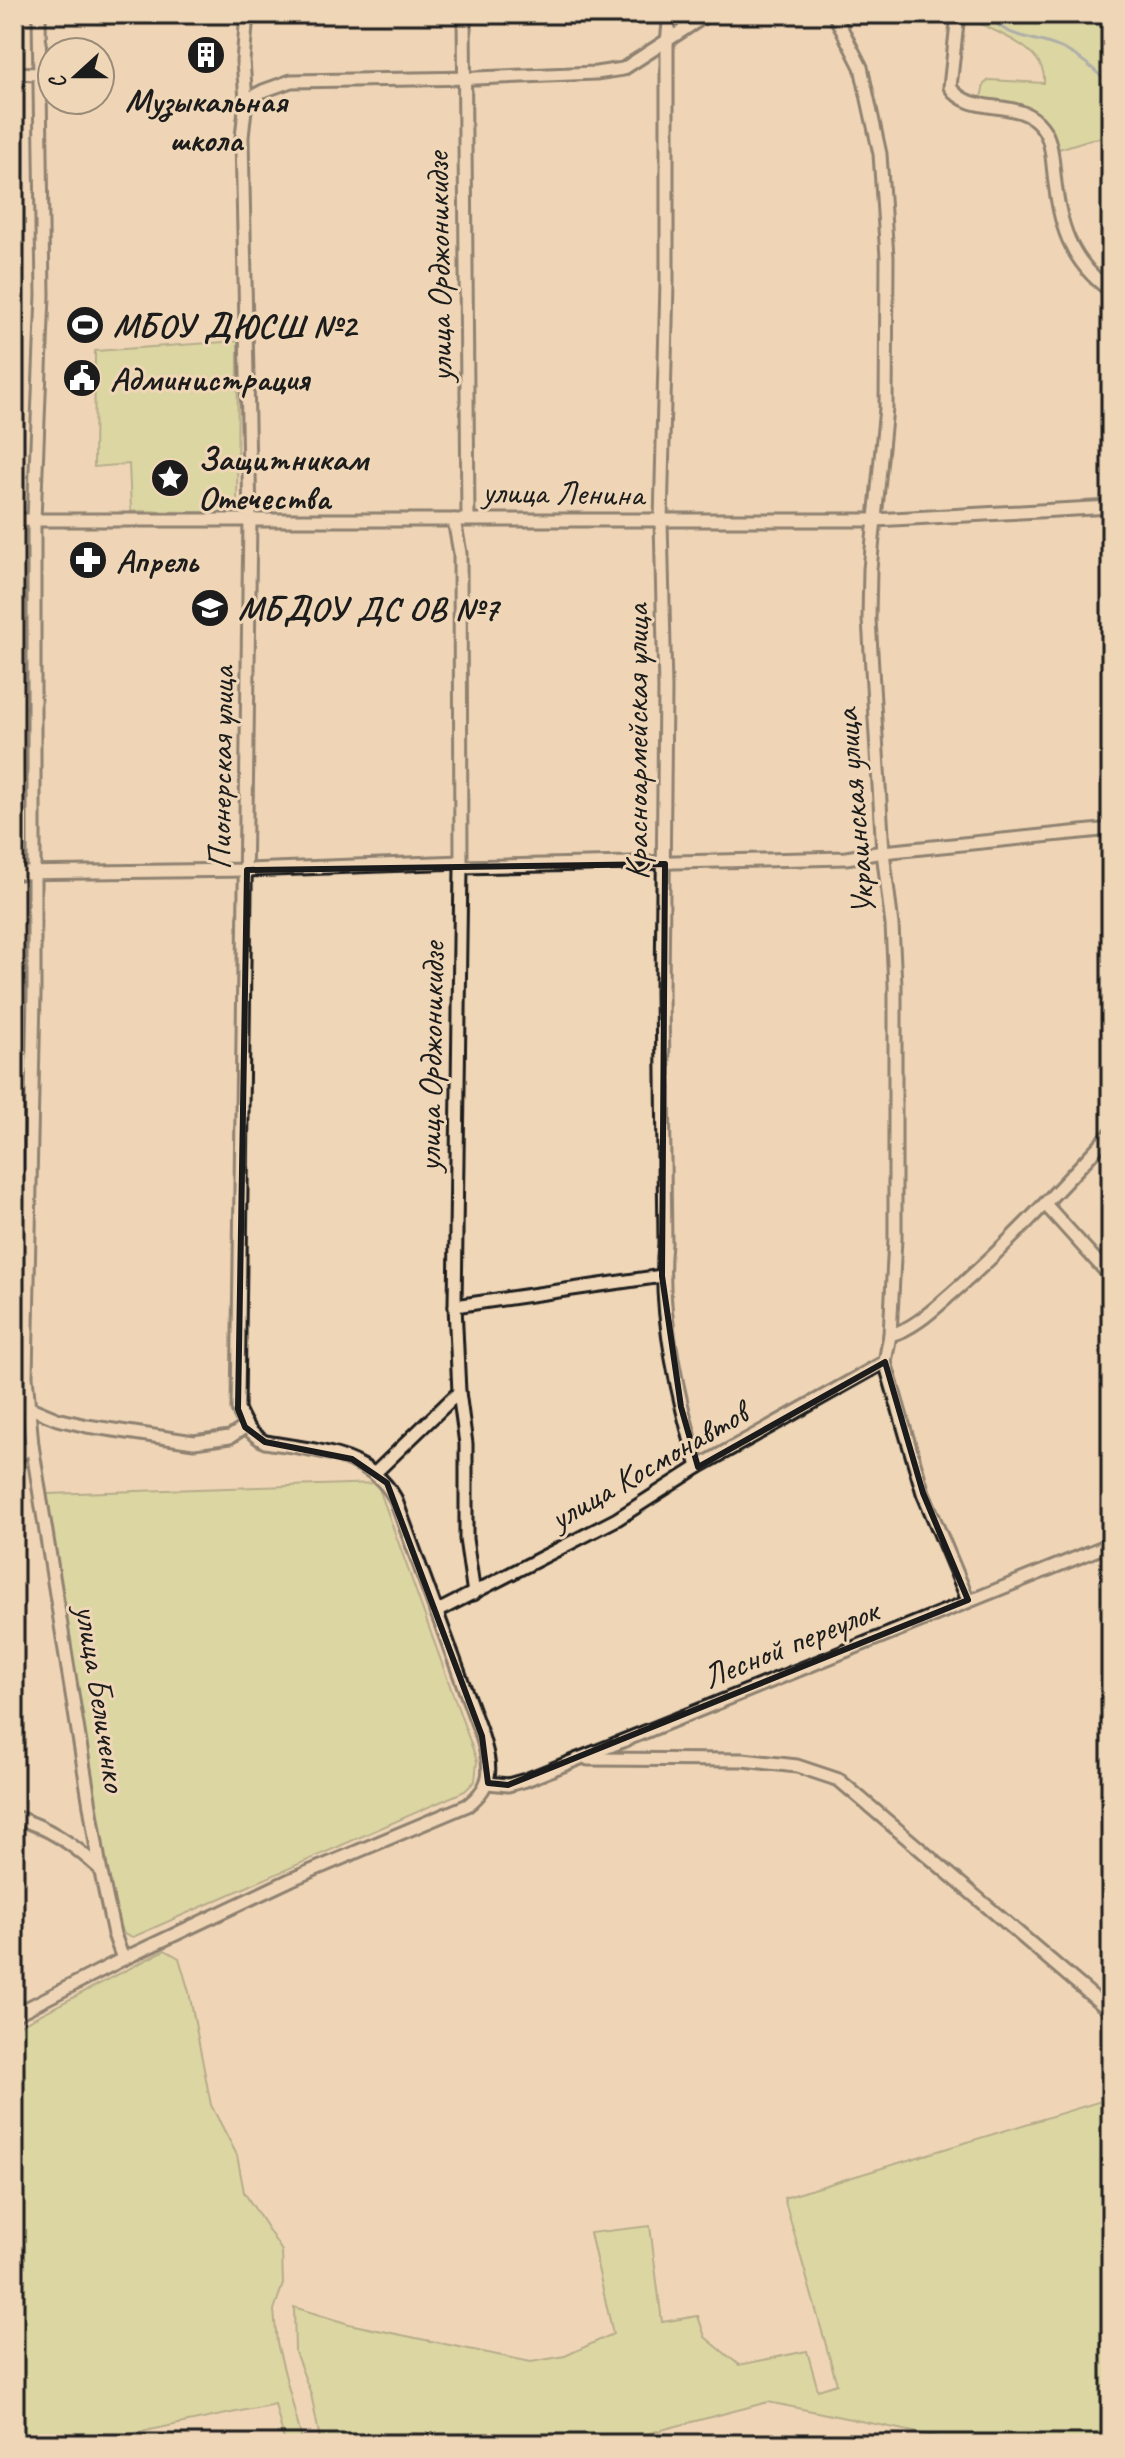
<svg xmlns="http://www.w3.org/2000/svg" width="1125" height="2458" font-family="Caveat,sans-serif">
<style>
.green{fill:#c6d78c;stroke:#717a54;stroke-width:2}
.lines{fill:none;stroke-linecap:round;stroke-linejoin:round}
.stream{stroke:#5f7f97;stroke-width:3}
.minor-casing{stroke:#1c1c1c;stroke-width:17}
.minor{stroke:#efd6b7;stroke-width:11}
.marked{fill:none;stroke:#1c1c1c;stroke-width:6;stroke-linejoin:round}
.labels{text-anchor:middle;stroke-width:6;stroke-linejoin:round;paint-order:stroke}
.poi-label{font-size:34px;font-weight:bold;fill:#1c1c1c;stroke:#efd6b7;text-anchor:start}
.street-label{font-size:34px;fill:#1c1c1c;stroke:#efd6b7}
</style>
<rect width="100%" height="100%" fill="#efd6b7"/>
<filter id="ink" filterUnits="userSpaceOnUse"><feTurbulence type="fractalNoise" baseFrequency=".0125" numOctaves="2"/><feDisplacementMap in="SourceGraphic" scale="16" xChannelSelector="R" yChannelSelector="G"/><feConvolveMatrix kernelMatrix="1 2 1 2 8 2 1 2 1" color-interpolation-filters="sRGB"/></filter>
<g filter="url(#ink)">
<g class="green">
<path d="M968,14h103l40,11v112l-20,2 -32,10c-12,-26 -22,-40 -53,-45 -9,-2 -17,1 -25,-6l3,-14 5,-4 55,3c3,-35 -46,-49 -71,-63z"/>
<path d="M238,341l-1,172 -106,-2 -2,-47 -35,3 1,-116z"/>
<path d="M377,1483l100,278 -2,20 -10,10 -332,146 -8,-2 -5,-8 -12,-45 -61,-388z"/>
<path d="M165,1950l14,8 10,34 22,113 26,50 7,37 38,59 1,33 -9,26 3,33 26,101h-18l-10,-40 -192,40h-69v-416z"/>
<path d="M1111,2098v346h-139l-204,-42 -160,42h-287l-10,-50 -16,-42 -1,-45 55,17 182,38 34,-6 48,-22 -23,-101 60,-7 12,96 36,-6 7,21 34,28 68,-14 11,39 19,-6 -53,-186z"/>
</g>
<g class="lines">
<path class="stream" d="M987,14c22,27 45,21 74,34 20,9 36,23 50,39"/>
<g class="minor-casing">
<g id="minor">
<path d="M39,14l4,281 -9,225v475l-8,381 6,69 68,423 14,66 9,25"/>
<path d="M464,14l4,505"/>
<path d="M670,14l-3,28v240l-6,239 4,168 -3,303 3,251c-7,70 13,156 33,224"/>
<path d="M834,14l27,53 19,87 7,103 -1,151 -16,161 -1,50 14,233 9,73 3,60v254l-5,96 -5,27 38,131 45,107"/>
<path d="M958,14l-8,73c21,31 69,9 92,40 10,13 10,31 12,47 5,49 15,87 57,117"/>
<path d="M14,73l24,1"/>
<path d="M246,100l17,-9 28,-10 185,-3 120,-5 27,-4 85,-55"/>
<path d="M14,520h861l236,-13"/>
<path d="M454,520l6,33 1,314 -6,439 4,86 7,52v95l8,55"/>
<path d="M461,867l385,-9 37,-6 228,-23"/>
<path d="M14,873l233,-3 214,-8"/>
<path d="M1045,1204l66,73"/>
<path d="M455,1306l207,-30"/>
<path d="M890,1335c22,-5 43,-25 60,-40 58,-50 109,-106 161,-162"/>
<path d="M28,1407l29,12 30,7 107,16 36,-5 15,-10"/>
<path d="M14,1464l2,-6 16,-13"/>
<path d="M375,1473l84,-81"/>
<path d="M436,1612l181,-93 81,-52 187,-105"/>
<path d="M588,1759l155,1 54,6 42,14 272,232"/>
<path d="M488,1783l20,2 18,-5 585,-236"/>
<path d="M14,1817c34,10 59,27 85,51"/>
<path d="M14,2015l109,-56 169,-80 176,-74c27,-21 23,-39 14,-69l-87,-238c-26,-46 -82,-48 -130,-56 -16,-9 -20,-17 -27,-33l12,-890 -8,-382 4,-37 -3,-39 4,-47"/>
</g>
</g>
<use href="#minor" class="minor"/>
</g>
</g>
<path d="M0 0H1125V2458H0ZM665,864l-3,412 19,131 17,60 187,-105 38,131 45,107 -460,185 -20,-2 -6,-47 -95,-253 -35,-24 -87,-17 -20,-15 -7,-18 9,-539z" fill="#efd6b7" fill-opacity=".55" fill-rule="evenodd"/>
<path class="marked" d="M665,864l-3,412 19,131 17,60 187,-105 38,131 45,107 -460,185 -20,-2 -6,-47 -95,-253 -35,-24 -87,-17 -20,-15 -7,-18 9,-539z"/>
<defs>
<g id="building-disc" transform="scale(2)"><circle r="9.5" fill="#1c1c1c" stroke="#efd6b7"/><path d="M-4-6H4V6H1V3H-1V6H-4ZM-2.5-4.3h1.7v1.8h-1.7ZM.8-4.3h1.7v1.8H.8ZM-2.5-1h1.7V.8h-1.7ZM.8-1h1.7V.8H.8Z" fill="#fff"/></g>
<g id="stadium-disc" transform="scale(2)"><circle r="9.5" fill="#1c1c1c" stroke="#efd6b7"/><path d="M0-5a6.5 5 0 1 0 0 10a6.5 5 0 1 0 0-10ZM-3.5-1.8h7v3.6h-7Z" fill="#fff"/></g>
<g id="civic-disc" transform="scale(2)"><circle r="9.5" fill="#1c1c1c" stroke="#efd6b7"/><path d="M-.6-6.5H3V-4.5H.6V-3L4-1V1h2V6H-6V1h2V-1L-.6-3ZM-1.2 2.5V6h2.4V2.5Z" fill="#fff"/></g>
<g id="sight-disc" transform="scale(2)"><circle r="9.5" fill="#1c1c1c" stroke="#efd6b7"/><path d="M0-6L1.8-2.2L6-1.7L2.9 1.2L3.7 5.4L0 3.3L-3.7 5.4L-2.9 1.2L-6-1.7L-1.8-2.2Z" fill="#fff"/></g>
<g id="pharmacy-disc" transform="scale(2)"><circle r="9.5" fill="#1c1c1c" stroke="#efd6b7"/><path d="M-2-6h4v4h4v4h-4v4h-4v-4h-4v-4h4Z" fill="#fff"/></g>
<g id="school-disc" transform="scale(2)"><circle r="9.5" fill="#1c1c1c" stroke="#efd6b7"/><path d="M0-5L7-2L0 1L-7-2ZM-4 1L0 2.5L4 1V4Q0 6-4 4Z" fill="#fff"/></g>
</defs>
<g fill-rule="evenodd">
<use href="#building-disc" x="206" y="55"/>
<use href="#stadium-disc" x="85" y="325"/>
<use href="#civic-disc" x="82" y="378"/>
<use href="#sight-disc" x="170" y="478"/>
<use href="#pharmacy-disc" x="88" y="560"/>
<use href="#school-disc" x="210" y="608"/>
</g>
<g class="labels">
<g class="poi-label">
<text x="206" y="112" text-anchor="middle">Музыкальная<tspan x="206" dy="39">школа</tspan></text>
<text x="113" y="337">МБОУ ДЮСШ №2</text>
<text x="110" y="390">Администрация</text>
<text x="198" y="470">Защитникам<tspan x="198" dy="39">Отечества</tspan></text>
<text x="116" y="572">Апрель</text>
<text x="238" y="620">МБДОУ ДС ОВ №7</text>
</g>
<g class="street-label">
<text transform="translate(438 267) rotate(-91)" y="12">улица Орджоникидзе</text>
<text transform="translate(563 492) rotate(1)" y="12">улица Ленина</text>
<text transform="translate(636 742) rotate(-90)" y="12">Красноармейская улица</text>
<text transform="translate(220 768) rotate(-89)" y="12">Пионерская улица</text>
<text transform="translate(854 812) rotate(-95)" y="12">Украинская улица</text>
<text transform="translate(430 1057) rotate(-89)" y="12">улица Орджоникидзе</text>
<text transform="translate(648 1465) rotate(-30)" y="12">улица Космонавтов</text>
<text transform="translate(790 1643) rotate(-22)" y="12">Лесной переулок</text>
<text transform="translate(102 1698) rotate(81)" y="12">улица Беличенко</text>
</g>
</g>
<rect width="1125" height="2458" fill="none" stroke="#efd6b7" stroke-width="48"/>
<rect x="24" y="24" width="1077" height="2410" fill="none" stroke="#1c1c1c" stroke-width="3" filter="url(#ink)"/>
<g transform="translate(76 76) rotate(249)"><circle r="38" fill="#efd6b7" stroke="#9b8c79" stroke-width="2"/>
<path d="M0-6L14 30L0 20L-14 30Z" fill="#1c1c1c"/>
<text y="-12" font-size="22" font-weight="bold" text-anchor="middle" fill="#1c1c1c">С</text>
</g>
</svg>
